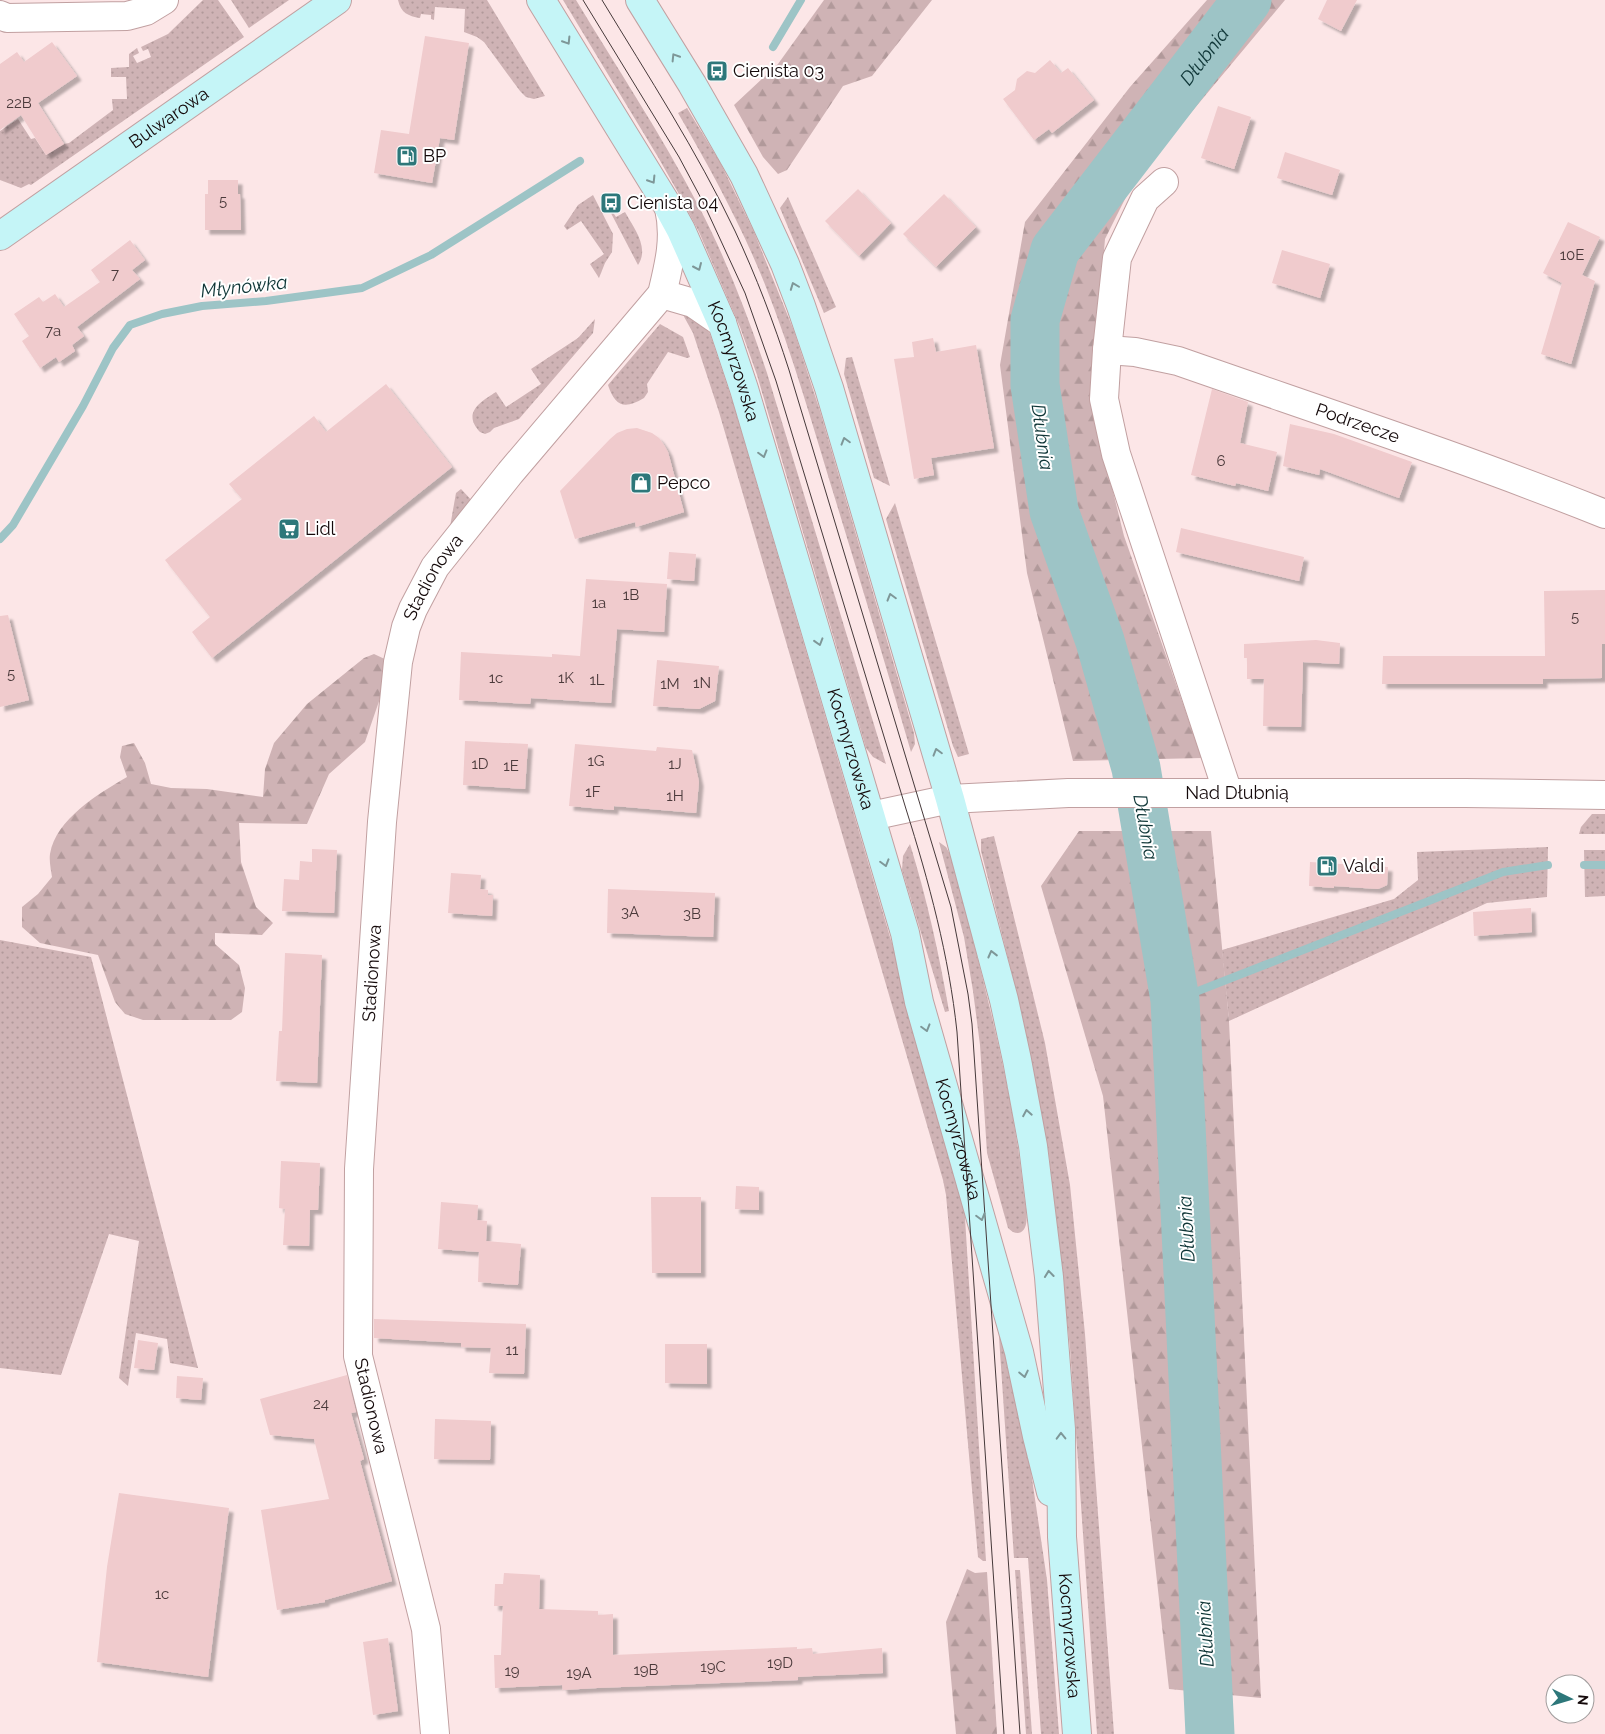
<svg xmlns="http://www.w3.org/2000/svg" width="1605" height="1734" font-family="Raleway,sans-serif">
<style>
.grass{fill:url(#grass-dots)}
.forest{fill:url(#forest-firs)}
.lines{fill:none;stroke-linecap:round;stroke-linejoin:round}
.stream{stroke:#9dc4c6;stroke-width:8}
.river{stroke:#9dc4c6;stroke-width:49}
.building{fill:#f0cbcd;filter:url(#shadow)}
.street-casing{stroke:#c1a0a1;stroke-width:30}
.secondary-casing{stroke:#c1a0a1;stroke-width:30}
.street{stroke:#fff;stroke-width:28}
.secondary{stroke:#c5f5f7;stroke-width:28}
.tram{stroke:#46393a;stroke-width:1}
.oneway{stroke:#7e9798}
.labels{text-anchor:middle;stroke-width:4;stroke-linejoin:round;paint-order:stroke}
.number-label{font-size:15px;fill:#4b3a3b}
.poi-label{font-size:18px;fill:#14090a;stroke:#fff;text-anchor:start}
.street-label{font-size:18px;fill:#14090a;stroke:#fff}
.water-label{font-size:19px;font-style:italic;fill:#0f3637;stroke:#fff}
</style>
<defs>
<pattern id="grass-dots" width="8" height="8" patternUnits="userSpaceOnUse" patternTransform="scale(1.25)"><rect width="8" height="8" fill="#cfb3b5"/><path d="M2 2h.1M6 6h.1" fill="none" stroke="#b1999a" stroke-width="1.8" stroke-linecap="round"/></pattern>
<pattern id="forest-firs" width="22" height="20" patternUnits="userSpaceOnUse" patternTransform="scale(1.25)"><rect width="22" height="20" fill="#cfb3b5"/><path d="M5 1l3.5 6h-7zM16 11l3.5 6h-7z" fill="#b1999a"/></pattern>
<filter id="shadow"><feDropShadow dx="4.5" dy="4.5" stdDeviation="1" flood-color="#0004"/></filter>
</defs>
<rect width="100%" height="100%" fill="#fce6e7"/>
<g class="grass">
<path d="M203,0h15l26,37 -213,148 -2,-1 -8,4 -21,-8v-49l18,-12 13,20 4,-1 11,17 18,-11 5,-1 44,-33 -1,-11h15l-1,-22h-15v-9l18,-1v-13l8,-6 2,5 -6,3 4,7 14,-6 -3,-8 -5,2 -2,-4 27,-13z"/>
<path d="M231,0h58l-40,28z"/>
<path d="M398,0h89l58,96 -11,3 -8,-2 -6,-6 -36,-49 -7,-5 -13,-5 1,-23 -30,-2 -1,13 -3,-1v-4l-10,-1 -1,4c-12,-2 -19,-5 -22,-18z"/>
<path d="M563,0h13c41,68 85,134 122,205 28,53 50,111 69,168l119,391 -13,-7 -7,-9 -109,-373 -17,-48 -41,-95 -19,-36 -22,-39z"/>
<path d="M687,108l34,56 33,68 40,99 26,80 94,322 1,11 -4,8c-24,-83 -49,-165 -74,-247 -23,-75 -44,-150 -73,-223 -24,-59 -54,-114 -86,-169z"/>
<path d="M601,194l15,23 9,-5c8,15 25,35 13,53z"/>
<path d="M593,195l20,39 -1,18 -7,11 -6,15 -9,-14 14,-10 -23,-33 -14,9 -3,-4 14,-21z"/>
<path d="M788,197l48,110 -12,6 -44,-105z"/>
<path d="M682,313l22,12 6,9 23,69 230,782 23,376h-3l-5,-4 -32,-362 -3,-15 -224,-768 -26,-79z"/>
<path d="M595,319l-2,14 -74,86 -25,9 -4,4 -5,2 -5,-2c-18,-19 0,-30 16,-40l10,15 35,-23 -10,-15 47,-31z"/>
<path d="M660,324l23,13 7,20 -3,1 -19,-6 -21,32 1,8 -4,6c-20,12 -29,8 -36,-13z"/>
<path d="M852,357l38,129 -16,-8 -30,-104 2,-16z"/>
<path d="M461,489l14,15 -27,34 8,-45z"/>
<path d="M895,503l74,251 -11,3 -5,-11 -67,-227z"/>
<path d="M1592,814h13v20h-26l2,-7z"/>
<path d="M994,836l51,207 25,142 15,149 29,400h-17l-27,-386 -21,-192 -30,-154 -38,-151v-12z"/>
<path d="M939,842l7,5 6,11c28,111 60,223 72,337 1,9 8,36 -6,38 -4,0 -7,-2 -10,-5l-21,-75 -7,-108 -7,-54 -9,-54z"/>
<path d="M910,844c17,55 29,110 39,167l-4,1 -43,-142 1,-14z"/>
<path d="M1548,847l-1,50 -60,6 -258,118 -7,-71 172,-51 24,-19 -1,-28z"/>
<path d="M1584,850h21v46l-20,1z"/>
<path d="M0,940l91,17 107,411 -28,-5 -3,-24 -31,-6 -8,53 -9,-8 20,-137 -30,-7 -48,141 -61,-7z"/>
<path d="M997,1308l29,130 21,142 12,154h-18l-13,-176h-14z"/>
<path d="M1015,1570h5l12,164h-6z"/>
</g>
<g class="forest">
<path d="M824,0h108l-60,76 -29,10 -56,84 -9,4 -15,-17 -29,-52 44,-41z"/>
<path d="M1207,0h78l-151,181 -29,58 -14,164 33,133 78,222 -129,3 -46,-188 -27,-208 25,-143 105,-135z"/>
<path d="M374,654l15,7 -2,17 -22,64 -36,32 -22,50 -68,-1 2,39 15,45 17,16 -11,12 -47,-2v11l24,21 6,23 -3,24 -11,8h-88l-18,-6 -10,-12 -17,-47 -58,-12 -18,-16v-20l16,-13 14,-17c-1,-7 -3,-16 -2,-23 6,-35 48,-60 77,-77l-7,-20 2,-11 12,-3 11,20 6,21 20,4 36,1 56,8 2,-28 9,-26 33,-39 57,-46z"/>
<path d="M1079,831h132l18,190 32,677 -92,-9 -66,-593 -62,-210z"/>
<path d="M967,1569l8,4 12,-1 10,162h-41l-10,-112z"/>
</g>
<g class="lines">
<g class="stream">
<path d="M773,47l28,-47"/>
<path d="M0,539l13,-14 70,-119 30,-58 17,-23 32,-11 40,-8 64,-5 96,-13 69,-33 149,-94"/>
<path d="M1584,865h21"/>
<path d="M1175,1000l328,-128 45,-7"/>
</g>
<path class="river" id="s1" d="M1210,1734l-35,-734 -39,-232 -36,-127 -46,-130 -19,-126v-65l20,-70 192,-250"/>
</g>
<g class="building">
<path d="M1327,0h30l-16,31 -23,-12z"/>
<path d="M425,36l44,7 -15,97 -14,-2 -8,45 -58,-10 7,-43 28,4z"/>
<path d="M52,42l25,34 -39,27 26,41 -18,11 -25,-40 -21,15v-66l17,-12 7,10z"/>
<path d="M1050,60l11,13 7,-5 26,32 -42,33 -3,-4 -15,11 -31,-41 12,-9 2,-11 10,-8 8,2z"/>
<path d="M1218,106l33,11 -17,52 -33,-11z"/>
<path d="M1285,152l55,18 -8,25 -55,-17z"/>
<path d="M208,180h30v14h2l1,36h-36v-36h3z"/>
<path d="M858,189l33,34 -32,33 -34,-35z"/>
<path d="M944,194l32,33 -40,40 -33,-33z"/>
<path d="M1568,222l32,15 -18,38 13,6 -24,83 -30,-10 21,-71 -19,-10z"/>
<path d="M130,240l15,20 -13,10 8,9 -63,48 7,9 -12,9 3,6 -16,11 -3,-5 -16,11 -18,-27 7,-5 -15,-22 25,-17 4,5 12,-8 9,13 36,-25 -9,-12z"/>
<path d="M1282,250l48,14 -10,34 -48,-15z"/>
<path d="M933,338l3,14 40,-7 18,103 -63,10 3,17 -20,4 -20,-120 20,-2 -2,-15z"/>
<path d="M386,384l66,83 -240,191 -20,-26 18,-15 -45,-57 77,-61 -13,-15 85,-68 12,16z"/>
<path d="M1212,389l36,13 -8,41 37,9 -9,39 -32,-8 -1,3 -44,-11z"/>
<path d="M1290,424l44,10 78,28 -13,36 -79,-29 -1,6 -36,-9z"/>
<path d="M637,428l15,5 7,5 5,7 4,7 16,60 -48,15 -1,-5 -60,17 -15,-48 50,-52 7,-6 10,-4z"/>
<path d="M1181,528l123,29 -5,24 -123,-29z"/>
<path d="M669,552l27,2 -2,27 -27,-2z"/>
<path d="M586,579l81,5 -3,48 -47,-3 -6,74 -80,-5 -1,6 -71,-4 2,-48 91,5v-3l28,2z"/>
<path d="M1605,590v54h-3v34l-59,1v5h-161l1,-28h162l-1,-65z"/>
<path d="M8,615l21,85 -29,7v-91z"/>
<path d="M1316,640l24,3 -1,21 -36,-2 -2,65 -38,-1 1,-47h-17v-21h-3v-14z"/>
<path d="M657,660l62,6 -4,35 -16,8 -46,-3z"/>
<path d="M465,741l63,3 -3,45 -62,-4z"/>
<path d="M575,744l81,7 1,-4 35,3 7,32 -3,31 -82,-7v4l-45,-4z"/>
<path d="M312,849l25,1 -3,63 -52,-2 2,-32 15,1 1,-19 12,1z"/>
<path d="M1310,862l78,5 -1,18 -9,4 -44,-3v2l-25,-2z"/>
<path d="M451,873l30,2 -1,14 8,1v5h5l-1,21 -44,-3z"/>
<path d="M608,889l107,4 -2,44 -106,-4z"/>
<path d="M1531,908l1,24 -58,4 -1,-24z"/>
<path d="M285,953l37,2 -5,128 -41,-2 3,-50h3z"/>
<path d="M281,1161l39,2 -2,47h-8l-1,36 -26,-1 2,-36 -6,-1z"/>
<path d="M736,1186l23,1v23l-24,-1z"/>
<path d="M651,1197h50v76h-49z"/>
<path d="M441,1202l37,3 -1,15 10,1 -1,20 35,3 -3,41 -40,-3 1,-30 -41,-3z"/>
<path d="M374,1319l152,5 -2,50 -35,-1 2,-25 -30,-1v-4l-87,-5z"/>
<path d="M138,1340l20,3 -4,27 -20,-2z"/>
<path d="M665,1344h42v40l-42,-1z"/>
<path d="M347,1375l9,37 -5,1 13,46 -4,2 32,120 -67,19v2l-48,8 -16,-100 68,-11 -15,-60 -44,-4 -10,-36z"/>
<path d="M177,1376l26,2 -2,22 -25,-2z"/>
<path d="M435,1419l56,2 -1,39 -56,-1z"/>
<path d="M119,1493l110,15 -21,169 -111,-15 10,-95z"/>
<path d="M504,1573l36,2 -1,34 59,2v4l15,-1v41l184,-8v2l15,-1 1,6 69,-6 1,25 -70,3 -15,1v3l-201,8 -34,2 -1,-5 -67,3 -1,-33h7l2,-49h-9l1,-22h8z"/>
<path d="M388,1638l10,73 -25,4 -10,-73z"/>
</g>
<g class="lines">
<g class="street-casing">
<g id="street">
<path d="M0,15l7,3 120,-2 19,-5 18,-11"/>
<path d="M1164,182l-19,17 -28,59 -10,92 -3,49 12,55 112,339"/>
<path d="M662,294l31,9 29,20"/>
<path id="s2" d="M1107,350l28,2 43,9c143,50 287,97 427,153"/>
<path id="s3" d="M871,816l79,-17 118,-6h397l140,2"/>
<path id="s4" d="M435,1734l-9,-105 -68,-273 1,-187 23,-347 16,-160 8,-35 7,-18 22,-42 75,-94 152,-179c7,-29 14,-56 7,-86"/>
</g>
</g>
<g class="secondary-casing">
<g id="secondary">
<path id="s5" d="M541,0l128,208 12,22 41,93 22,66 161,544 14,69 100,350 18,84 14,56"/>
<path id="s6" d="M640,0l52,84 52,91 41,89 16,42 28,82 121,411 54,201 13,60 16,86 16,131 12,152 1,108 15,197"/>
<path id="s7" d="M0,236l337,-236"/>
</g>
</g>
<use href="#street" class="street"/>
<use href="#secondary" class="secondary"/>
<g class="tram">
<path d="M583,0l96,157 24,45 42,91 31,88 130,428c23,73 43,147 51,223l47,702"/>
<path d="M602,0c46,76 95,151 133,231 21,45 39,92 54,139l162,537 17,87 4,30 48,710"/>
</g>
</g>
<defs><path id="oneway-chevron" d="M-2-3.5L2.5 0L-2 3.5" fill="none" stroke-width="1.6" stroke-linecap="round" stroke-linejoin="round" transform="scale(1.25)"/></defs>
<g class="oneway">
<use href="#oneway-chevron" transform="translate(567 41) rotate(58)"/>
<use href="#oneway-chevron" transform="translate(675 57) rotate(-122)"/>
<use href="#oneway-chevron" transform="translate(652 180) rotate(58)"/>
<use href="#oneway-chevron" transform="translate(698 267) rotate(66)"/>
<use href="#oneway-chevron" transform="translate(794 286) rotate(-111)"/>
<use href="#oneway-chevron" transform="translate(845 441) rotate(-106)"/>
<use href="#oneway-chevron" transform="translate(763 454) rotate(74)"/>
<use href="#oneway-chevron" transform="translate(891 597) rotate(-106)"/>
<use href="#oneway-chevron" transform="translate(819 642) rotate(73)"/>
<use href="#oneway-chevron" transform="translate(937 752) rotate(-106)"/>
<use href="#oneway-chevron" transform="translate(885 863) rotate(74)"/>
<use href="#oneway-chevron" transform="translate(992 954) rotate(-104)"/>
<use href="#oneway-chevron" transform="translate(926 1028) rotate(74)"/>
<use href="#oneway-chevron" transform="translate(1027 1113) rotate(-100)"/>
<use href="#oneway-chevron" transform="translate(981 1217) rotate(74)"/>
<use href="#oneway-chevron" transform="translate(1049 1274) rotate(-96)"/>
<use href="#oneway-chevron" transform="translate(1024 1374) rotate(78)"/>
<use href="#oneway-chevron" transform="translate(1061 1436) rotate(-91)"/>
</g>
<defs>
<g id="bus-square" transform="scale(1.125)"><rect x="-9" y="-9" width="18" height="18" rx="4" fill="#2d777a" stroke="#fff"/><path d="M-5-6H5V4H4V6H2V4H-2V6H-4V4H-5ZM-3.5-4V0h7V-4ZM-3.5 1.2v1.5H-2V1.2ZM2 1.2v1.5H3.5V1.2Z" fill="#fff"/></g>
<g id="fuel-square" transform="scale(1.125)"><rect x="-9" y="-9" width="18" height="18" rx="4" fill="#2d777a" stroke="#fff"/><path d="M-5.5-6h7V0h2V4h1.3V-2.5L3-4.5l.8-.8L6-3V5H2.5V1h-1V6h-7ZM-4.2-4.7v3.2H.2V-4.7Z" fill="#fff"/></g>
<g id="shop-square" transform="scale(1.125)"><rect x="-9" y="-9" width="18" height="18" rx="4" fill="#2d777a" stroke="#fff"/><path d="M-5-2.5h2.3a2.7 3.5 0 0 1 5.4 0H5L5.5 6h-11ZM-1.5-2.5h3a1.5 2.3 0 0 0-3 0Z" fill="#fff"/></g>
<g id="supermarket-square" transform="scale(1.125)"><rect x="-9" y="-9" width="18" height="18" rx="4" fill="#2d777a" stroke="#fff"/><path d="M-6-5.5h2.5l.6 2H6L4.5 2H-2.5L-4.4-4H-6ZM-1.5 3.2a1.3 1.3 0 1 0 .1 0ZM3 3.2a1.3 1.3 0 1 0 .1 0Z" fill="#fff"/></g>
</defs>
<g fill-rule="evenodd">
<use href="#bus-square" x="717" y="71"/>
<use href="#fuel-square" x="407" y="156"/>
<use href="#bus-square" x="611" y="203"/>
<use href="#shop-square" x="641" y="483"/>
<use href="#supermarket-square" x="289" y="529"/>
<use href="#fuel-square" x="1327" y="866"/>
</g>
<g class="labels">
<g class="number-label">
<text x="19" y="108">22B</text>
<text x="223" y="206">5</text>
<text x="1572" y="260">10E</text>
<text x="115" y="279">7</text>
<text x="53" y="336">7a</text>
<text x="1221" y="466">6</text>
<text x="631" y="600">1B</text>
<text x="599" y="608">1a</text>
<text x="1575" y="622">5</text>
<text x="11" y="679">5</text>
<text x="496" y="683">1c</text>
<text x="566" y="683">1K</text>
<text x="597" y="685">1L</text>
<text x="702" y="688">1N</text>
<text x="670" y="689">1M</text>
<text x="596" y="766">1G</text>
<text x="480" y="769">1D</text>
<text x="675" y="769">1J</text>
<text x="511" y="771">1E</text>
<text x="593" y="797">1F</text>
<text x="675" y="801">1H</text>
<text x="630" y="917">3A</text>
<text x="692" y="919">3B</text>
<text x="512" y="1355">11</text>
<text x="321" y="1409">24</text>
<text x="162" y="1599">1c</text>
<text x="780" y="1668">19D</text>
<text x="713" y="1672">19C</text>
<text x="646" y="1675">19B</text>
<text x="512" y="1676">19</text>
<text x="579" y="1678">19A</text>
</g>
<g class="poi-label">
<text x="733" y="77">Cienista 03</text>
<text x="423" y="162">BP</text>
<text x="627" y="209">Cienista 04</text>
<text x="657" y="489">Pepco</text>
<text x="305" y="535">Lidl</text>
<text x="1343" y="872">Valdi</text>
</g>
<g class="street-label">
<text dy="6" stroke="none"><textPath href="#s7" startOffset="206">Bulwarowa</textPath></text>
<text dy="6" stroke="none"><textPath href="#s5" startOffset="411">Kocmyrzowska</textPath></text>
<text dy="6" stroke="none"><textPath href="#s2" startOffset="262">Podrzecze</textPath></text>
<text dy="6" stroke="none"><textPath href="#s4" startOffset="1175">Stadionowa</textPath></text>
<text dy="6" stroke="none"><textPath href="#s5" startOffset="816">Kocmyrzowska</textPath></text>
<text dy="6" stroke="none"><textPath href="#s3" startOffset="368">Nad Dłubnią</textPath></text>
<text dy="6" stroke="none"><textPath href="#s4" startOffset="770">Stadionowa</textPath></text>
<text dy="6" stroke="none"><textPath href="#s5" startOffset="1221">Kocmyrzowska</textPath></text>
<text transform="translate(371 1406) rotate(77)" y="6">Stadionowa</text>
<text dy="6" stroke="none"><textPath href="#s6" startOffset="1710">Kocmyrzowska</textPath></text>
</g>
<g class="water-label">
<text dy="7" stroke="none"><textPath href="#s1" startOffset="1750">Dłubnia</textPath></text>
<text transform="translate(244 286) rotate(-6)" y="7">Młynówka</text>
<text transform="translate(1043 437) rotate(82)" y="7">Dłubnia</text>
<text transform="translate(1146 827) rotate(80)" y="7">Dłubnia</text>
<text transform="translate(1186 1229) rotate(-93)" y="7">Dłubnia</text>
<text transform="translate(1205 1634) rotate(-93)" y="7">Dłubnia</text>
</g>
</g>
<g transform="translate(1570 1699) rotate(95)"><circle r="24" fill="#ffffff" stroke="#a19d9d"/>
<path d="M0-4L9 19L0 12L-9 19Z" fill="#2d777a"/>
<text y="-8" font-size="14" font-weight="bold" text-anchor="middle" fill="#14090a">N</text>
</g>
</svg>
